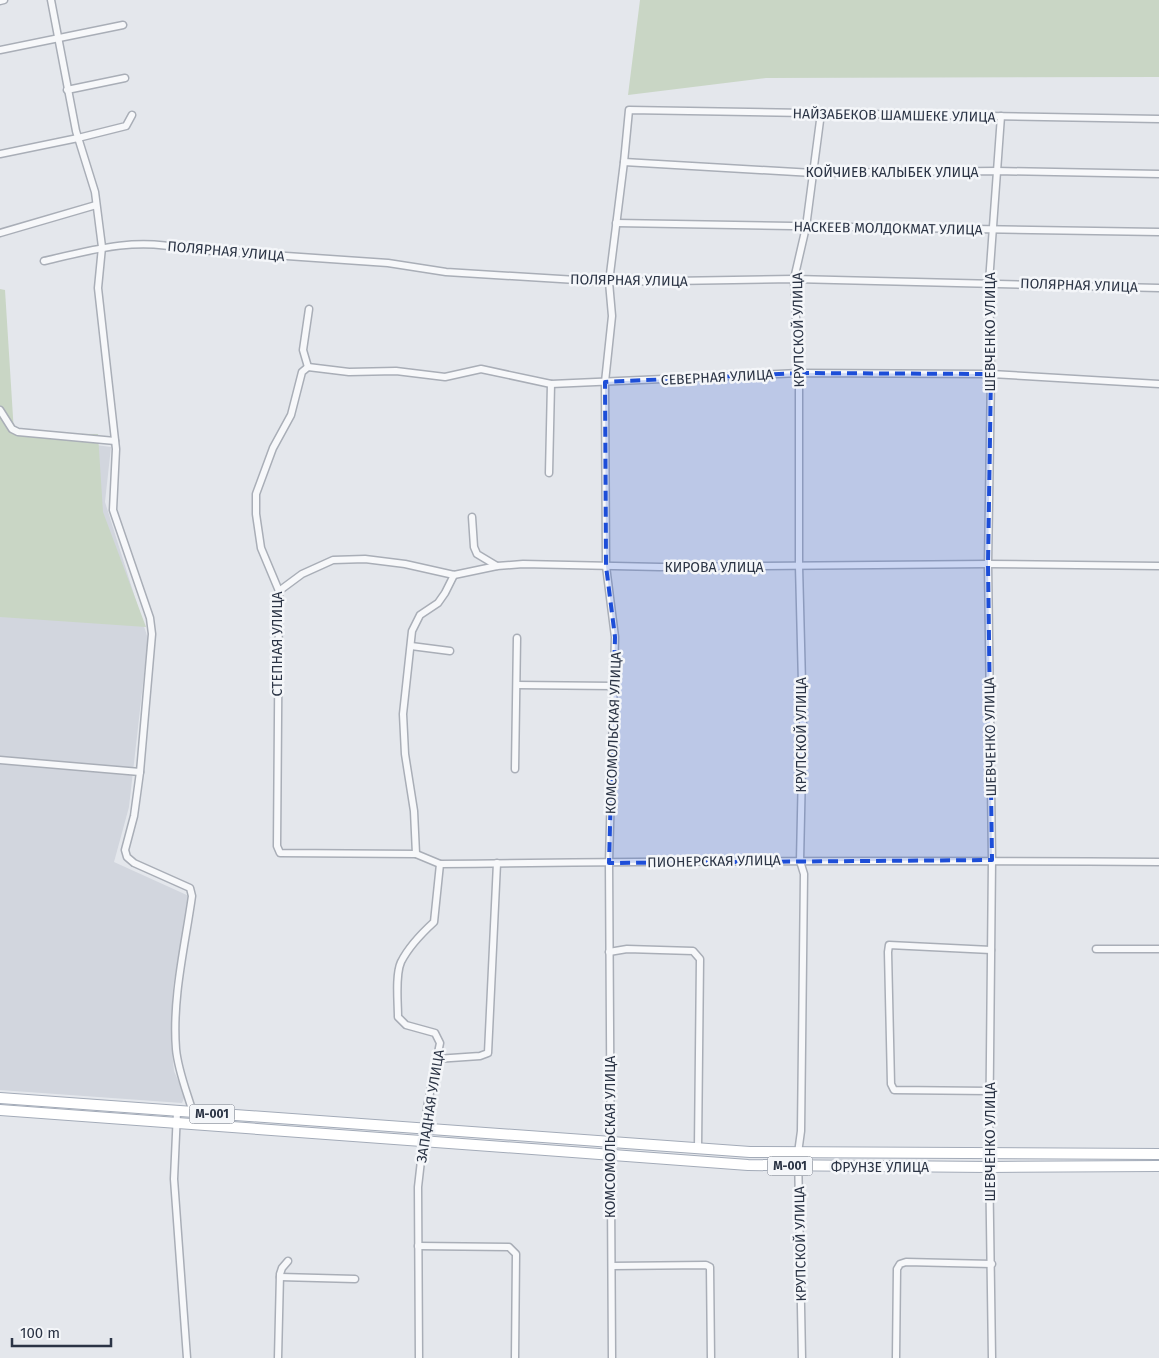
<svg xmlns="http://www.w3.org/2000/svg" width="1159" height="1358" font-family="'Fira Sans',sans-serif">
<style>
.built{fill:#d2d6de}
.green{fill:#c9d6c5}
.lines{fill:none;stroke-linecap:round;stroke-linejoin:round}
.street-casing{stroke:#a9aeb7;stroke-width:9}
.primary-casing{stroke:#a3abb8;stroke-width:12}
.street{stroke:#f7f8fa;stroke-width:6}
.primary{stroke:#fff;stroke-width:10}
.marked{fill:#1d4ed8;fill-opacity:0.2;stroke:#1d4ed8;stroke-width:4;stroke-dasharray:10 6;stroke-linejoin:round}
.labels{text-anchor:middle;stroke-width:5;stroke-linejoin:round;paint-order:stroke}
.shield{fill:#f4f6f9;stroke:#676e7b;stroke-width:1}
.shield-label{font-size:12px;font-weight:bold;fill:#2b3445}
.street-label{font-size:14px;fill:#2b3445;stroke:#f4f6f9}
</style>
<rect width="100%" height="100%" fill="#e4e7ec"/>
<path class="built" d="M0,432l111,15 -6,55 43,137 -19,168 -15,55 75,34 -16,91 -2,55 3,29 11,25 -3,7 -182,-13z"/>
<g class="green">
<path d="M640,0h519v77l-393,1 -138,17z"/>
<path d="M0,289l5,1 9,143 84,1 5,78 43,115 -146,-10z"/>
</g>
<g class="lines">
<g class="street-casing">
<g id="street">
<path d="M51,0l25,131 19,61 7,55 -4,41 18,161 -3,61 37,108 2,16 -12,138 -6,44 -9,34 2,7 7,6 56,25 2,8c-7,50 -20,102 -16,153 2,22 11,43 17,64"/>
<path d="M0,1l4,-1"/>
<path d="M0,50l123,-25"/>
<path d="M67,90l58,-12"/>
<path d="M0,154l78,-16 48,-12 6,-11"/>
<path d="M624,162l189,11 184,-2 162,3"/>
<path d="M616,223l543,9"/>
<path d="M0,233l96,-28"/>
<path d="M44,261c47,-11 92,-24 140,-12l204,14 58,9 163,10 185,-3 365,9"/>
<path d="M308,367l-6,5 -11,43 -18,33 -17,46v20l5,34 18,43 -2,255 3,7 136,1 24,10c240,-3 479,-4 719,-2"/>
<path d="M308,367l41,5 47,-1 49,6 36,-8 70,15 248,-11 192,1 168,10"/>
<path d="M308,367l-5,-17 6,-41"/>
<path d="M0,410l12,19 6,3 97,9"/>
<path d="M549,473l2,-89"/>
<path d="M472,517l2,30 3,7 20,12"/>
<path d="M279,591l23,-17 31,-14 32,-1 40,5 49,11 43,-9 26,-2 137,3 328,-3 171,2"/>
<path d="M411,646l39,5"/>
<path d="M517,685l97,1"/>
<path d="M0,760l140,12"/>
<path d="M515,769l2,-131"/>
<path d="M416,854l-2,-43 -9,-57 -2,-40 9,-83 8,-16 18,-12 7,-10 9,-18"/>
<path d="M1096,949h63"/>
<path d="M609,952l18,-3 66,2 7,8 -2,189"/>
<path d="M436,1059l44,-3 8,-3 9,-190"/>
<path d="M989,1091l-95,-1 -3,-6 -3,-132 1,-7 102,5"/>
<path d="M177,1112l-3,67 13,179"/>
<path d="M418,1246l91,1 7,7 -1,104"/>
<path d="M612,1266l94,-1 4,2 1,91"/>
<path d="M280,1277l75,2"/>
<path d="M278,1358l2,-84 2,-6 6,-7"/>
<path d="M419,1358l-1,-171 9,-79 13,-65 -5,-10 -29,-8 -8,-8c0,-14 -3,-42 3,-55 7,-14 21,-29 33,-40l6,-58"/>
<path d="M612,1358l-3,-495 6,-226 -9,-71 -1,-184 7,-66 -3,-34 15,-120 5,-52 530,9"/>
<path d="M802,1358l-4,-205 3,-22 3,-257 -4,-13 3,-138 -4,-157v-193l-5,-94 12,-52 15,-114"/>
<path d="M896,1358l1,-89 3,-5 6,-2 86,2"/>
<path d="M992,1358l-3,-203 3,-295 -4,-296 3,-190 -2,-92 12,-166"/>
</g>
</g>
<g class="primary-casing">
<g id="primary">
<path d="M0,1098l750,54 409,2"/>
<path d="M0,1110l748,55 241,2 170,-1"/>
</g>
</g>
<use href="#street" class="street"/>
<use href="#primary" class="primary"/>
</g>
<path class="marked" d="M799,373l192,1 -3,190 4,296 -383,3 6,-226 -9,-71 -1,-184z"/>
<g class="labels">
<g class="shield">
<rect x="189.5" y="1104.5" width="45" height="19" rx="4"/>
<rect x="767.5" y="1156.5" width="45" height="19" rx="4"/>
</g>
<g class="shield-label">
<text x="212" y="1118">M-001</text>
<text x="790" y="1170">M-001</text>
</g>
<g class="street-label">
<text transform="translate(894 115) rotate(1)" y="5">НАЙЗАБЕКОВ ШАМШЕКЕ УЛИЦА</text>
<text x="892" y="177">КОЙЧИЕВ КАЛЫБЕК УЛИЦА</text>
<text transform="translate(888 228) rotate(1)" y="5">НАСКЕЕВ МОЛДОКМАТ УЛИЦА</text>
<text transform="translate(226 251) rotate(5)" y="5">ПОЛЯРНАЯ УЛИЦА</text>
<text transform="translate(629 280) rotate(1)" y="5">ПОЛЯРНАЯ УЛИЦА</text>
<text transform="translate(1079 285) rotate(2)" y="5">ПОЛЯРНАЯ УЛИЦА</text>
<text transform="translate(798 330) rotate(-91)" y="5">КРУПСКОЙ УЛИЦА</text>
<text transform="translate(990 332) rotate(-90)" y="5">ШЕВЧЕНКО УЛИЦА</text>
<text transform="translate(717 377) rotate(-3)" y="5">СЕВЕРНАЯ УЛИЦА</text>
<text x="714" y="572">КИРОВА УЛИЦА</text>
<text transform="translate(277 644) rotate(-90)" y="5">СТЕПНАЯ УЛИЦА</text>
<text transform="translate(613 733) rotate(-88)" y="5">КОМСОМОЛЬСКАЯ УЛИЦА</text>
<text transform="translate(801 735) rotate(-90)" y="5">КРУПСКОЙ УЛИЦА</text>
<text transform="translate(990 737) rotate(-91)" y="5">ШЕВЧЕНКО УЛИЦА</text>
<text transform="translate(714 861) rotate(-1)" y="5">ПИОНЕРСКАЯ УЛИЦА</text>
<text transform="translate(430 1106) rotate(-81)" y="5">ЗАПАДНАЯ УЛИЦА</text>
<text transform="translate(610 1137) rotate(-90)" y="5">КОМСОМОЛЬСКАЯ УЛИЦА</text>
<text transform="translate(990 1142) rotate(-90)" y="5">ШЕВЧЕНКО УЛИЦА</text>
<text x="880" y="1172">ФРУНЗЕ УЛИЦА</text>
<text transform="translate(800 1244) rotate(-91)" y="5">КРУПСКОЙ УЛИЦА</text>
</g>
</g>
<path d="M12 1338v8h99v-8" fill="none" stroke="#2b3445" stroke-width="2.5"/>
<text x="20" y="1338" font-size="15" fill="#2b3445" stroke="#f4f6f9" stroke-width="4" paint-order="stroke">100 m</text>
</svg>
